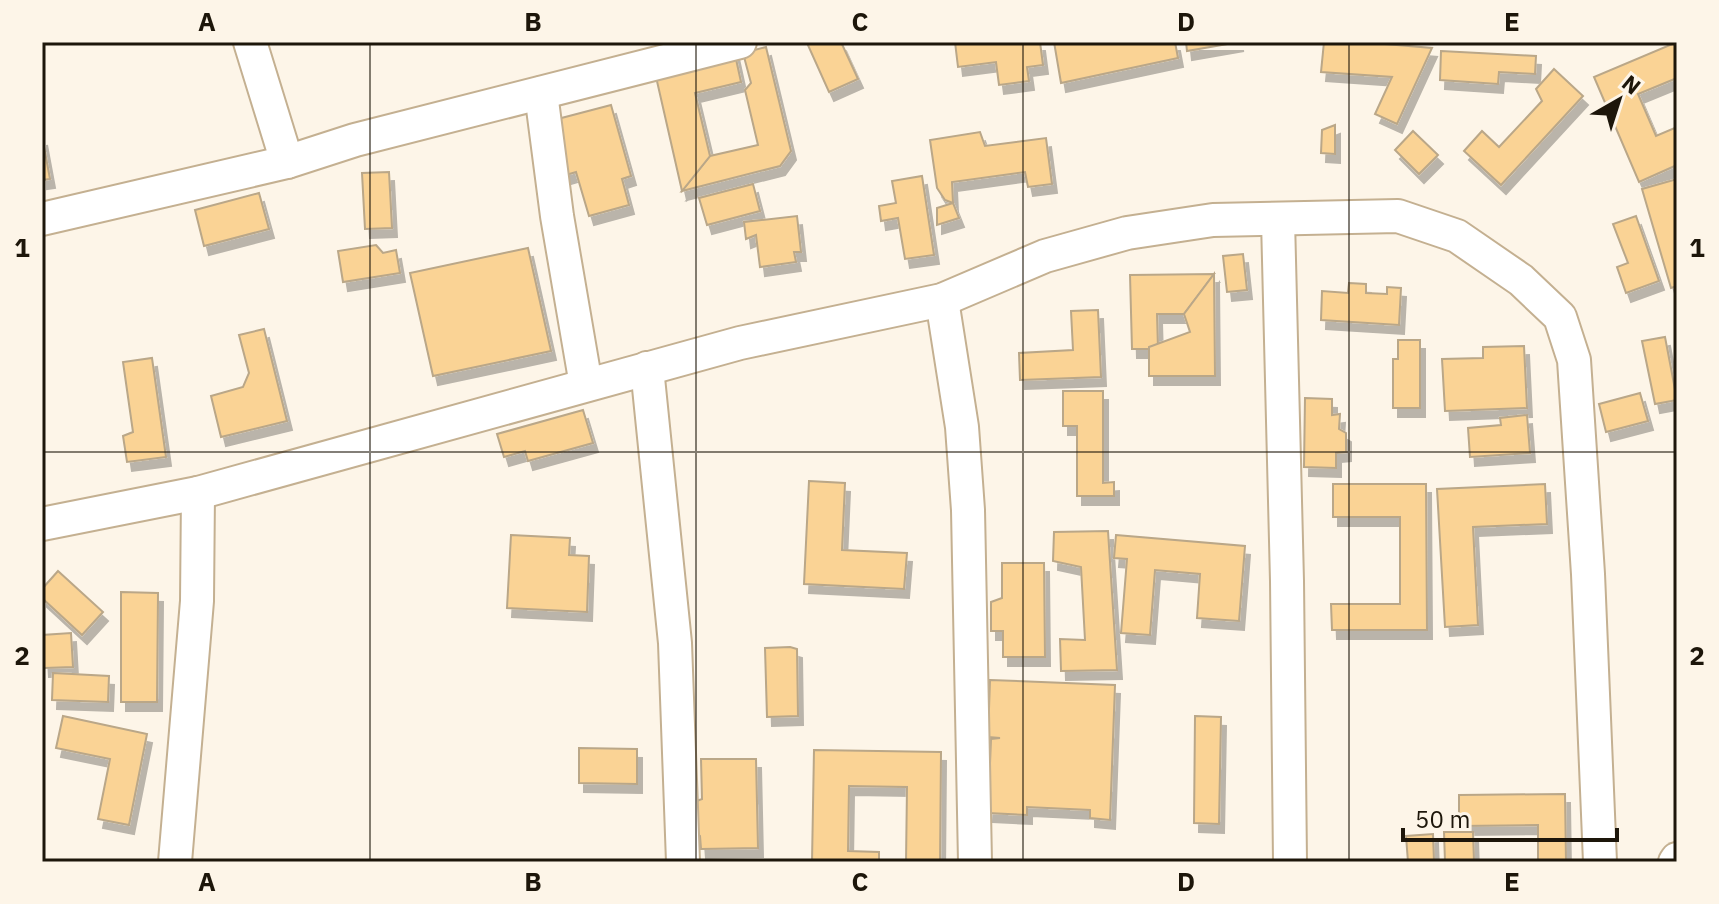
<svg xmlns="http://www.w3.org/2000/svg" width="1719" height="904" font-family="'IBM Plex Sans',sans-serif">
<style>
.building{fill:#fad395;stroke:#baa788;stroke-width:2;filter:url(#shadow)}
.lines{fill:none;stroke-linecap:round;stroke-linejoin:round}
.street-casing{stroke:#c4b091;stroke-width:36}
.street{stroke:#fff;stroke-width:32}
.grid{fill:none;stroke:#1d160a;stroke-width:2;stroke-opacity:0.55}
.neatline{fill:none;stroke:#1d160a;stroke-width:3}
.grid-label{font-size:26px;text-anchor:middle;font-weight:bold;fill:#1d160a}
</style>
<defs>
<filter id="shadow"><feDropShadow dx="5" dy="9" stdDeviation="0" flood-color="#0004"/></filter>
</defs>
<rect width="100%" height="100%" fill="#fdf5e8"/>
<g class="building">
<path d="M841,42l17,37 -29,13 -22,-49z"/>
<path d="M955,42h85l3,23 -16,2 2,14 -30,4 -3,-23 -38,5z"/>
<path d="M1054,42h121l3,16 -117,25z"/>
<path d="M1186,42h53l-52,9z"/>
<path d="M1324,42h37l71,6 -35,76 -22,-10 17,-37 -71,-5z"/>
<path d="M1677,42v36l-39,16 18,42 21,-9v38l-38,17 -45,-105z"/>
<path d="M766,47l25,104 -11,15 -98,25 28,-35 48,-11 -13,-55 6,-7 -8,-30z"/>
<path d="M734,50l7,32 -46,11 15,63 -28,35 -28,-123z"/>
<path d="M1441,51l95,5 -1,18 -36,-2 -1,12 -58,-4z"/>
<path d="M1554,69l29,27 -82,89 -37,-34 18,-20 17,16 43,-46 -6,-12z"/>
<path d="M611,105l20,71 -9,3 7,26 -40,11 -13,-44 -10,3 -16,-54z"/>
<path d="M1335,125v29l-14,-1 1,-23z"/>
<path d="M1413,131l25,24 -19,19 -24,-24z"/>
<path d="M980,132l5,14 61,-8 6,46 -24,3 -3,-15 -73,10 1,21 -8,-3 -8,-12 -7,-48z"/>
<path d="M42,136l8,43 -8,1z"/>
<path d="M389,172l3,56 -27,1 -3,-56z"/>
<path d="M922,176l12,79 -29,4 -7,-41 -17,3 -2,-15 17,-3 -4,-22z"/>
<path d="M1677,179v107l-6,2 -29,-99z"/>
<path d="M753,184l7,27 -53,14 -8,-27z"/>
<path d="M259,193l10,36 -65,17 -9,-36z"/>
<path d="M953,203l6,15 -22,7v-17z"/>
<path d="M797,216l4,36h-7l2,10 -36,5 -4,-32 -10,4 -2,-17z"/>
<path d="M1636,216l23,65 -33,12 -9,-26 11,-4 -15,-39z"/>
<path d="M376,245l7,8 13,-3 4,23 -57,9 -5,-31z"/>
<path d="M528,248l23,103 -118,25 -23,-103z"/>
<path d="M1243,254l4,36 -20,2 -4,-36z"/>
<path d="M1214,274l-30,40h-27l1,35h-26l-2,-74z"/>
<path d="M1214,274l1,102h-66v-29l41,-15 -6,-18z"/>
<path d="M1349,283l17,1v9l21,1v-7l14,1 -2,37 -78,-5 1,-29 26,2z"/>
<path d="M1098,310l3,67 -81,3 -1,-27 54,-3 -2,-39z"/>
<path d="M264,329l23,92 -66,16 -10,-41 32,-9 6,-14 -10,-38z"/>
<path d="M1665,337l12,63 -22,4 -13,-63z"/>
<path d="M1398,340h22v68h-27v-49h5z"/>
<path d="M1524,346l3,62 -82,3 -3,-52 41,-1v-11z"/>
<path d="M152,358l14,99 -39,5 -4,-26 10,-4 -10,-70z"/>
<path d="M1063,391h40v92l11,-1v14h-37v-70h-14z"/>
<path d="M1640,393l8,28 -42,11 -7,-28z"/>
<path d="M1305,398l27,1v16l8,-1 -1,15 7,4v19l-10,1v15l-32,-1z"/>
<path d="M583,410l10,33 -65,18 -3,-10 -21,6 -7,-23z"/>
<path d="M1527,415l3,38 -60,4 -2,-29 33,-3 -1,-7z"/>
<path d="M809,481l36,2 -3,67 65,3 -3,36 -100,-5z"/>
<path d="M1333,484h93l1,146h-95l-1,-26h69v-87h-67z"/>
<path d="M1545,484l2,40 -74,3 5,98 -33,2 -8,-138z"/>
<path d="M1108,531l9,139 -56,1 -1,-32 25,1 -4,-73 -28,-6 1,-29z"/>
<path d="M511,535l59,3 -1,17 20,1 -2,56 -80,-4z"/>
<path d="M1116,535l129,11 -6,75 -42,-3 3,-44 -45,-4 -5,65 -29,-2 6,-74 -13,-1z"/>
<path d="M1002,563h42l1,94h-42v-26h-12v-29l11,-4z"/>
<path d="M58,571l45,41 -21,23 -40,-37v-9z"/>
<path d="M121,592l37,1 -1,109h-36z"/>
<path d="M71,633l2,34 -29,1 -2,-33z"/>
<path d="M790,647l7,2 1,67 -31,1 -2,-69z"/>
<path d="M53,673l56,3 -1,26 -56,-2z"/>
<path d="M990,680l125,5 -5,135 -20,-2v-8l-63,-3v8l-39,-2 3,-74 9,-1 -12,-1z"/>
<path d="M63,716l84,18 -18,91 -31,-6 12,-60 -54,-11z"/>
<path d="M1195,716l26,1 -2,107 -25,-1z"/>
<path d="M579,748l58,1v35l-58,-1z"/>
<path d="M814,750l127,2 -1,110h-34l1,-75 -58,-1 -1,65 31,1v10h-67z"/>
<path d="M701,759h55l2,89 -57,1 -1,-13 -7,-6 1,-28 8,-3z"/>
<path d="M1565,794l1,68h-28v-37l-79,1v-31z"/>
<path d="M1444,832h29l1,30h-29z"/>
<path d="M1433,834l1,28h-26l-2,-26z"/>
</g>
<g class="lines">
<g class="street-casing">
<g id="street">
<path d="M250,42l37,120"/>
<path d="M541,93l16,123 29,169"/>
<path d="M42,219l245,-57 68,-22 385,-98"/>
<path d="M1278,220l9,361 3,281"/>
<path d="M942,300l20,127 6,83 7,352"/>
<path d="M647,368l28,275 8,219"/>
<path d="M42,524l156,-31 542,-150 202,-43 103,-44 82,-23 86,-13 185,-4 59,20 64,44 39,37 14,43 14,214 12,288"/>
<path d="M175,862l22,-261 1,-108"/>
<path d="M1675,862l2,-3"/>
</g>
</g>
<use href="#street" class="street"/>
</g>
<path class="grid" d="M370,42v820M696,42v820M1023,42v820M1349,42v820M42,452h1635"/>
<rect width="1719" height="904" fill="none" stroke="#fdf5e8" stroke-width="88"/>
<g transform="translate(1619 100) rotate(39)" stroke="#fdf5e8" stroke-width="6" paint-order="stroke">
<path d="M0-6L14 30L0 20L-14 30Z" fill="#1d160a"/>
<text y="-12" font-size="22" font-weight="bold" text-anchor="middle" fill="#1d160a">N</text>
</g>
<path d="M1403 828v12h214v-12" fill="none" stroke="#1d160a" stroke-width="4"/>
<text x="1415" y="828" font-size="24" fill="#1d160a" stroke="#fdf5e8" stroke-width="6" paint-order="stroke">50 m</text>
<rect x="44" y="44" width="1631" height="816" class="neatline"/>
<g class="grid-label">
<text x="207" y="31">A</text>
<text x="533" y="31">B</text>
<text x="860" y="31">C</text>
<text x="1186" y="31">D</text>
<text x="1512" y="31">E</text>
<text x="22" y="257">1</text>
<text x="1697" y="257">1</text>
<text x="22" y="665">2</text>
<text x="1697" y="665">2</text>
<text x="207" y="891">A</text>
<text x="533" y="891">B</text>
<text x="860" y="891">C</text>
<text x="1186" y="891">D</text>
<text x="1512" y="891">E</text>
</g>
</svg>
